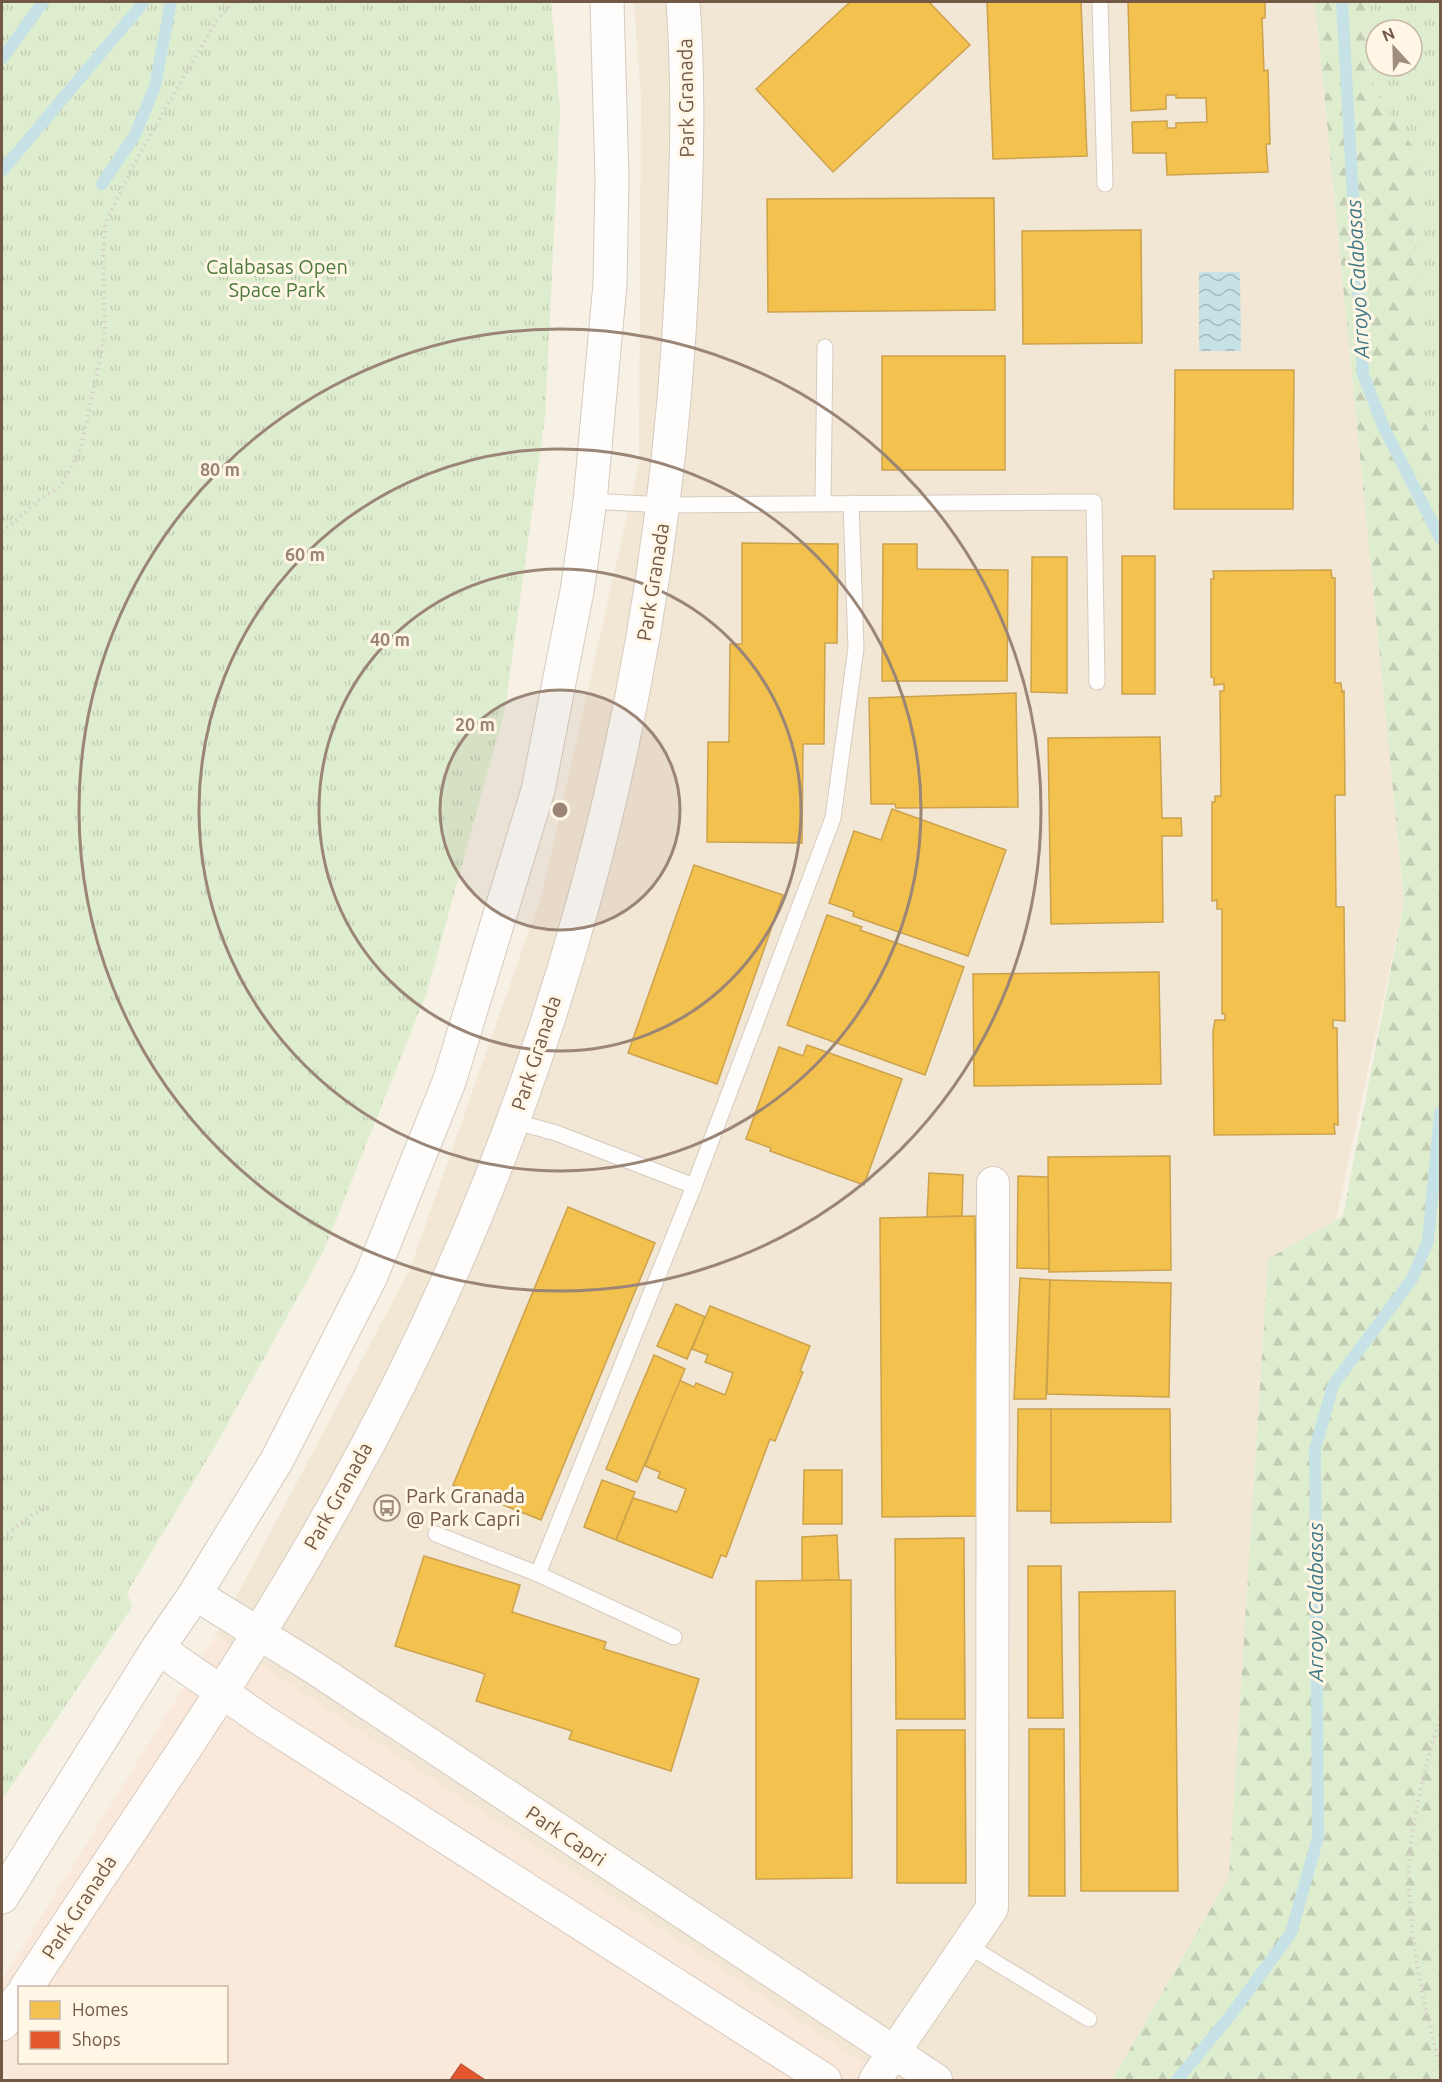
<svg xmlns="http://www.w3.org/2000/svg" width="1442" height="2082" font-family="Ubuntu,sans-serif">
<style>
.residential{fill:#f2e6d4}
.commercial{fill:#fae8da;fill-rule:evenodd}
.forest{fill:url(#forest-firs);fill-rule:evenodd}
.park{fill:url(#park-tufts);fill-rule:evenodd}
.water{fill:url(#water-waves)}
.homes{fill:#f2c14e;stroke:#cca24c;stroke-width:1.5}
.shops{fill:#e4572e;stroke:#c25735;stroke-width:1.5}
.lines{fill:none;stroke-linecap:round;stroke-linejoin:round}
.stream{stroke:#c6e2e6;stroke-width:12}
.service-casing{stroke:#d5cbc0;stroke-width:17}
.minor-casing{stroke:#d5cbc0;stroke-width:34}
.tertiary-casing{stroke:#d5cbc0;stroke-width:35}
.path{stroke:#d7cfc8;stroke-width:4;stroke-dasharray:1.5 4.5;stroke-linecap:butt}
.service{stroke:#fefdfb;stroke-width:15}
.minor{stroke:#fefdfb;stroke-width:32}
.tertiary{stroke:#fefdfb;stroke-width:33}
.ring{fill:none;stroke:#9a8576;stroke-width:3}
.labels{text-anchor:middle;stroke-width:6;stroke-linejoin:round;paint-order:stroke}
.street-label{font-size:20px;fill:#735846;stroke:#fff6e5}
.park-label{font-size:20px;fill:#4c7a3d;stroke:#fff6e5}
.poi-label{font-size:20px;fill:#735846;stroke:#fff6e5;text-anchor:start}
.water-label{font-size:21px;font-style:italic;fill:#3f7988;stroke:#fff6e5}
.centre{fill:#9a8576;stroke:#fff6e5;stroke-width:3}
.ring-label{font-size:18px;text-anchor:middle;font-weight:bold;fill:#9a8576;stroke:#fff6e5;stroke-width:6;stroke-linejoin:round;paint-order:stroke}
</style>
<defs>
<pattern id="forest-firs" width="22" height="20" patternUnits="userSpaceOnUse" patternTransform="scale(1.5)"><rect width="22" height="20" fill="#dfedcf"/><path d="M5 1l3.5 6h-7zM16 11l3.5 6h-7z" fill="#c3cdb3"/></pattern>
<pattern id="park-tufts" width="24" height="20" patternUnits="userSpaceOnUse" patternTransform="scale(1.5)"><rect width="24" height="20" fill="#dfedcf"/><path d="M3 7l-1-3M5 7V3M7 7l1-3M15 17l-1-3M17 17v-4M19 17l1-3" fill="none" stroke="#c3cdb3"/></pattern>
<pattern id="water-waves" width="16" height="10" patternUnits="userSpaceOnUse" patternTransform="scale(1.5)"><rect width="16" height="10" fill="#c6e2e6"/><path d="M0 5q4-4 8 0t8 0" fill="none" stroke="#a5babc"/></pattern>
</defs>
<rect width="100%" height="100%" fill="#f6f0e5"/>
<path class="residential" d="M634,2h681l89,899 -68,319 -68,39 -39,618 -117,203h-223l-673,-445 194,-366 132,-375 97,-431 2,-365z"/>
<path class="commercial" d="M216,1635l673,445h-887v-100zM20,1988h206v74h-206z"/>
<path class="forest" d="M1315,2h111l-1,163 -10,65 4,179 21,44v1627h-328l117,-203 39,-618 75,-43 61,-315zM1376,30h36v36h-36z"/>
<g class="park">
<path d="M2,2h549l9,107 -15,308 -40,292 -78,283 -103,258 -110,198 -87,145 5,14 -130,193z"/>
<path d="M1366,2h74v451l-21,-44 -4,-179 10,-65 -51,-75zM1376,30h36v36h-36z"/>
</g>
<path class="water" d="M1199,272h41l1,79h-42z"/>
<g class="homes">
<path d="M850,2h79l41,43 -137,127 -77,-83z"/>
<path d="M987,2h94l6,154 -94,3z"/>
<path d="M1128,2h137v16h-3l2,53 4,-1 2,74h-4l2,28 -101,3 -1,-22h-33l-1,-31 35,-1v7h9v-5l31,-1 -1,-24h-30v-3h-10v14l-35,2z"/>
<path d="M994,198l1,112 -227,2 -1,-113z"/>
<path d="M1141,230l1,113 -119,1 -1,-113z"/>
<rect x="882" y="356" width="123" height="114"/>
<path d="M1175,370h119l-1,139h-119z"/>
<path d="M742,543l96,1 -1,99h-12l-1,101h-21l-1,99 -95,-1 1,-100h21l1,-98h12z"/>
<path d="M883,544h34v25l91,1 -1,111h-125z"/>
<rect x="1122" y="556" width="33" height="138"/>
<path d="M1032,557h35v136l-36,-1z"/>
<path d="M1331,570l1,8h3v105h6l1,9 2,-1 1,104h-10l1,112h8l1,114 -12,-1v8h4l1,97 -4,-1 1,10 -121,1 -1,-104 2,-11h10v-6h-3v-105h-5v-9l-5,1v-99h3v-6h6l-1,-105h4v-7l-10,1v-7l-3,-1v-98h3l-1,-8z"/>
<path d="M1016,693l2,114 -122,1 -1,-4h-24l-2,-106z"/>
<path d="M1160,737l2,81h19l1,18h-20l1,86 -112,2 -3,-186z"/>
<path d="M892,809l114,41 -38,106 -115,-40 1,-4 -25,-9 25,-72 27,9z"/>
<path d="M694,865l89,30 -66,189 -89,-31z"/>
<path d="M827,915l35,12 -2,3 104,37 -39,108 -138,-50z"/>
<path d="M1159,972l2,112 -187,2 -1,-112z"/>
<path d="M807,1045l95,34 -38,106 -94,-34 1,-3 -25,-9 33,-92 24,9z"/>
<path d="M1170,1156l1,114 -122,2 -1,-115z"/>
<path d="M929,1173l34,2 -1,41 -35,1z"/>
<path d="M1018,1176l30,1 1,92 -32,-1z"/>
<path d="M568,1207l87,36 -114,277 -88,-35z"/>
<path d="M975,1216l3,300 -96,1 -2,-299z"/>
<path d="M1020,1278l30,2 -4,119h-32z"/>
<path d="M1050,1280l121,3 -2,114 -122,-3z"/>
<path d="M676,1304l29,13 -18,42 -30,-13z"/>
<path d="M710,1306l100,40 -10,25 3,1 -28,69 -5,-2 -44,118 -5,-2 -9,23 -96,-38 17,-42 44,14 9,-23 -28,-11 2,-6 -15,-6 34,-86 15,7 2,-4 29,12 8,-22 -28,-11 3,-7 -16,-6z"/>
<path d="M654,1355l31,14 -48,113 -31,-13z"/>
<path d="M1018,1409h33v102h-34z"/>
<path d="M1051,1409h119l1,113 -120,1z"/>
<path d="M804,1470h38v54h-39z"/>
<path d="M602,1480l33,12 -19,48 -32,-13z"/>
<path d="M837,1535l2,45 -37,1v-44z"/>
<path d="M964,1538l1,181h-69l-1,-180z"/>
<path d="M424,1556l96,29 -8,27 94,30 -2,7 95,30 -28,92 -102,-32 3,-8 -96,-30 9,-27 -90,-28z"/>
<path d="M1028,1566h33l2,152h-35z"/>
<path d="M851,1580l1,298 -96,1v-298z"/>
<path d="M1175,1591l3,300h-97l-2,-299z"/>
<path d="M1029,1729h35l1,167h-36z"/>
<path d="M897,1730h68l1,153h-69z"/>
</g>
<path class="shops" d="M461,2064l24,16h-35z"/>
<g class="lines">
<g class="stream">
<path d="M1342,2l21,372 20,52 57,112"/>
<path d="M2,59l41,-57"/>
<path d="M2,171l142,-169"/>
<path d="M102,184l33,-49 20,-49 16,-84"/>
<path d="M1177,2080l53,-64 61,-83 27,-96 -3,-388 18,-64 79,-106 16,-38 12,-128"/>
</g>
<g class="service-casing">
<g id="service">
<path d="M1100,2l5,182"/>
<path d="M590,501l75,4 429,-3 3,180"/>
<path d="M823,503l2,-156"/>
<path d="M513,1121l43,12 138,53"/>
<path d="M436,1534l102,40 136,63"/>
<path d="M538,1574l156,-388 139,-368 23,-170 -5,-145"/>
<path d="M967,1945l122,74"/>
</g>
</g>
<g class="minor-casing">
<g id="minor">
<path d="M195,1594l121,75 620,411"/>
<path d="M158,1648l107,74 560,358"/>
<path d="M875,2080l117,-172 1,-725"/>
</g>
</g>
<g class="tertiary-casing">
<g id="tertiary">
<path d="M2,1897l156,-249 37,-54 82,-134 94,-184 78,-194 89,-292 39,-199 13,-90 20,-217 2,-105 -5,-177"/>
<path d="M26,1988c106,-162 218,-320 312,-489 210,-372 324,-793 344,-1218 4,-94 8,-186 1,-279"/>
<path d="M2,2024l18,-27"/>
</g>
</g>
<g class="path">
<path d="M2,532l36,-31 23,-15 20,-38 24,-113 -2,-83 3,-30 29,-60 81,-141 17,-19"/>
<path d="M2,1537l30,-22 21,-10"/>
<path d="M1440,1719c-14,42 -25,89 -30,134 -6,56 13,157 30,211"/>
</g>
<use href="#service" class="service"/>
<use href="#minor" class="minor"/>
<use href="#tertiary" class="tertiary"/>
</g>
<circle cx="560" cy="810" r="120" fill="#9a8576" fill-opacity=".12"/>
<g class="ring">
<circle cx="560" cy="810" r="120"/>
<circle cx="560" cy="810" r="241"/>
<circle cx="560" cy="810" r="361"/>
<circle cx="560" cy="810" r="481"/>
</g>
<defs>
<g id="bus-ring" transform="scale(1.35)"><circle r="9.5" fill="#fff6e5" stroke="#a18d7e" stroke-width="1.5"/><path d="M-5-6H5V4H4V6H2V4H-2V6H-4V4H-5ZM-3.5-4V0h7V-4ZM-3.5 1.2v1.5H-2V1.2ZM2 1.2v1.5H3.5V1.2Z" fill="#a18d7e"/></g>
</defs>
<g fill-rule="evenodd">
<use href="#bus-ring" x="387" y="1508"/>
</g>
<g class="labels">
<g class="street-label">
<text transform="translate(686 98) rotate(-91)" y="7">Park Granada</text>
<text transform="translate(653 582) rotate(-81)" y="7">Park Granada</text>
<text transform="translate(536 1053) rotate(-72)" y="7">Park Granada</text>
<text transform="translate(338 1496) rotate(-61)" y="7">Park Granada</text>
<text transform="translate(566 1836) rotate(34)" y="7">Park Capri</text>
<text transform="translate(79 1907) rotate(-57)" y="7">Park Granada</text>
</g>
<g class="park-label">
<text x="277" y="274">Calabasas Open<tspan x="277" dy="23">Space Park</tspan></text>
</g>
<g class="poi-label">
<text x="406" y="1503">Park Granada<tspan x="406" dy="23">@ Park Capri</tspan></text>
</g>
<g class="water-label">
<text transform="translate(1358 279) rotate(-93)" y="7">Arroyo Calabasas</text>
<text transform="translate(1316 1602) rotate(-90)" y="7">Arroyo Calabasas</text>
</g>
</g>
<circle cx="560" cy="810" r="9" class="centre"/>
<g class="ring-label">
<text x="220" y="476">80 m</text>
<text x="305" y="561">60 m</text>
<text x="390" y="646">40 m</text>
<text x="475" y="731">20 m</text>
</g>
<rect width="1442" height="2082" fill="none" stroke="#735846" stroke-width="6"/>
<rect x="18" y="1986" width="210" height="78" fill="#fff6e5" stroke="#c7b7a5" stroke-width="1.5"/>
<rect x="30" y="2001" width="30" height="18" fill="#f2c14e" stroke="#c7b7a5" stroke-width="1.5"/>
<text x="72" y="2016" font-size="18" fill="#735846">Homes</text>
<rect x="30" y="2031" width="30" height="18" fill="#e4572e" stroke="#c7b7a5" stroke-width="1.5"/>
<text x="72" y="2046" font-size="18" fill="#735846">Shops</text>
<g transform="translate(1394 48) rotate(338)"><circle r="28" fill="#fff6e5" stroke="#c7b7a5" stroke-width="1.5"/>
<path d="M0-4.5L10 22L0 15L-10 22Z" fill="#a18d7e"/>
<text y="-9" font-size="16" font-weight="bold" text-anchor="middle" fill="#735846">N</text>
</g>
</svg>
